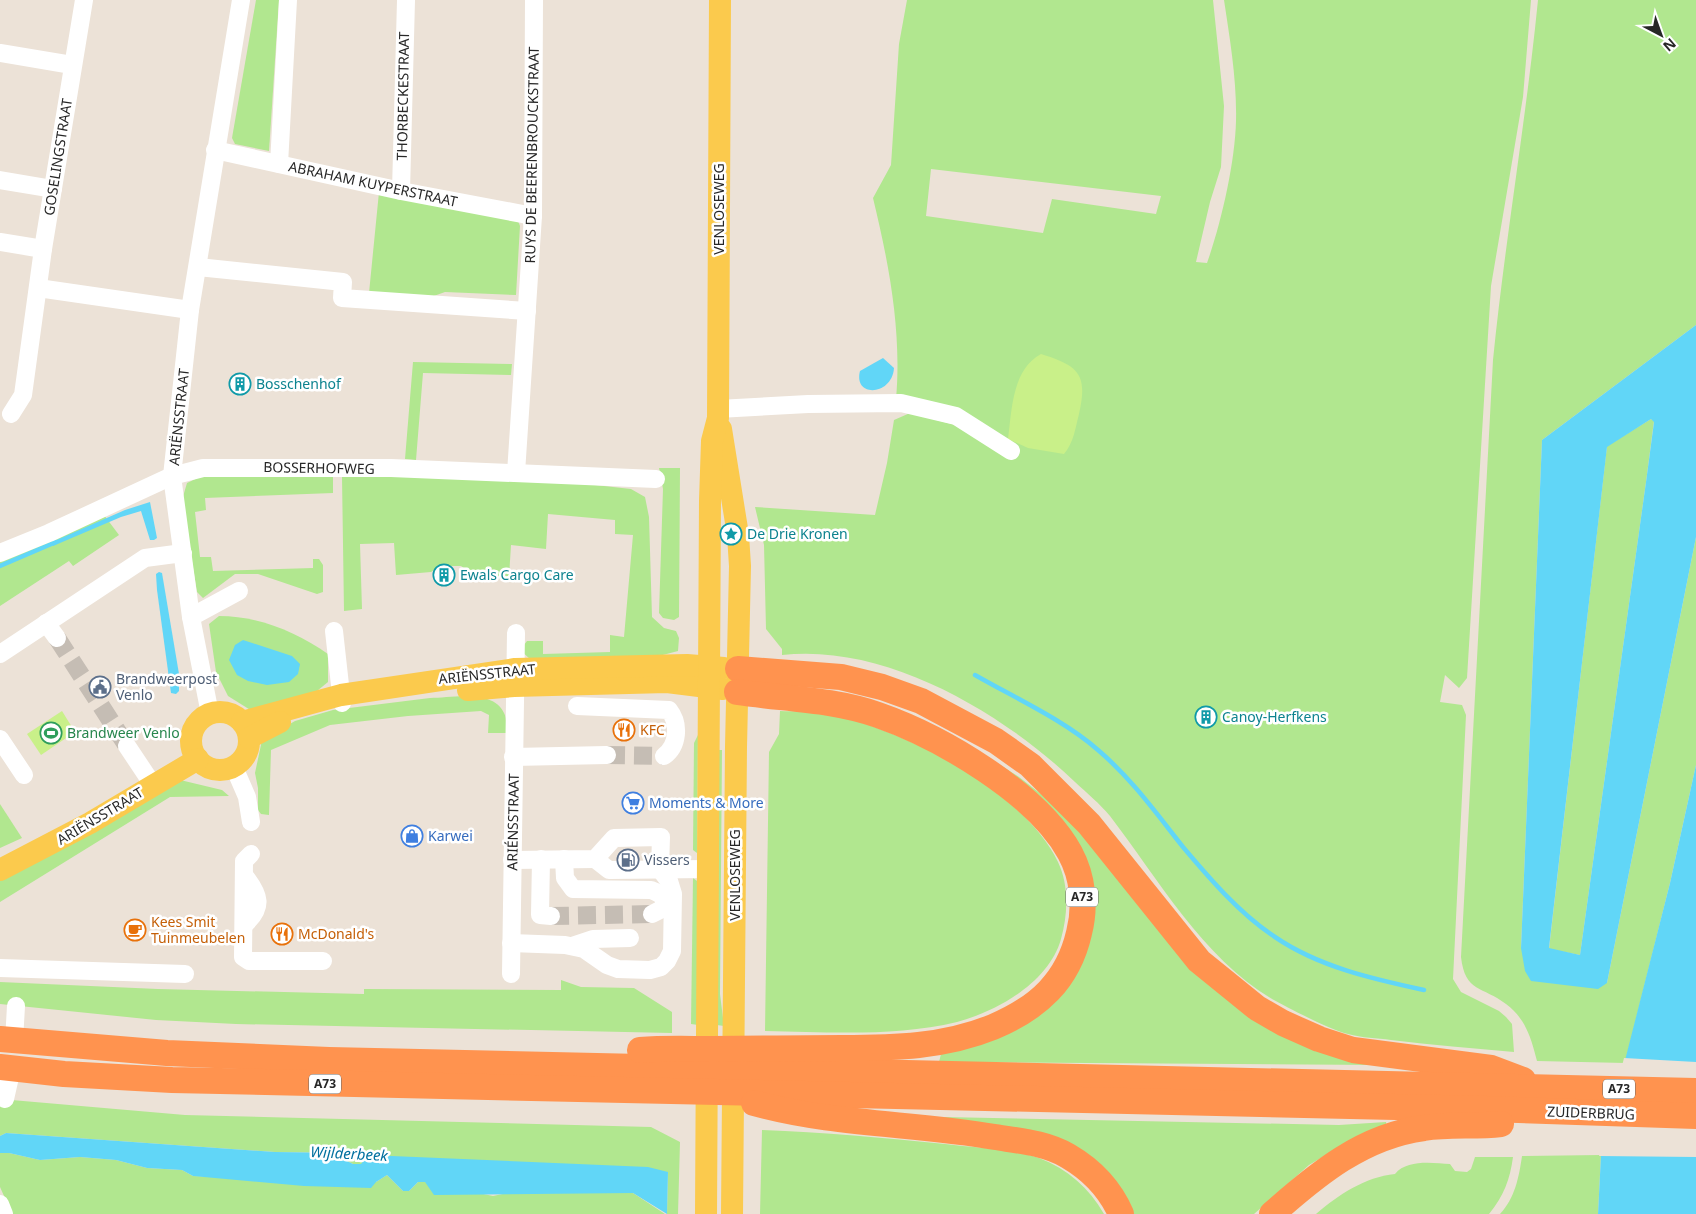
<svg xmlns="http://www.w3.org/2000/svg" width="1696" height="1214" font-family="'Noto Sans',sans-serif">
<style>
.green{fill:#b1e78f;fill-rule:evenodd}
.pitch{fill:#c9f089}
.water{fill:#61d6f7;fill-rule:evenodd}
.pier{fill:#ece2d7}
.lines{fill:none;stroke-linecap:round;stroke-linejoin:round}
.stream{stroke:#61d6f7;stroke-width:4.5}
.minor-tunnel{stroke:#c5bdb4;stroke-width:18;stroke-dasharray:18 9;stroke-linecap:butt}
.minor{stroke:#fff;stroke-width:18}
.major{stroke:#fbca4d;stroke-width:22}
.highway{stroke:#ff934f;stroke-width:26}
.labels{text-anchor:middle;stroke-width:5;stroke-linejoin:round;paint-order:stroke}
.shield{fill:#fff;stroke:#686868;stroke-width:1}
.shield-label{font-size:12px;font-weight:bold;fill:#272727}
.street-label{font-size:14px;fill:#272727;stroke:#fff}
.culture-label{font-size:14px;fill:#0d838f;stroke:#fff;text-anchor:start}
.service-label{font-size:14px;fill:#4e5e75;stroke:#fff;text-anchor:start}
.food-label{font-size:14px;fill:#c56008;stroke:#fff;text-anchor:start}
.leisure-label{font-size:14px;fill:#27864d;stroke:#fff;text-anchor:start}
.shop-label{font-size:14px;fill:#366cbe;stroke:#fff;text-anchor:start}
.water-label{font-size:15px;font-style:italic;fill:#0371a0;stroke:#fff}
</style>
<rect width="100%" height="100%" fill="#ece2d7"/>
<g class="green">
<path d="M256,0h23l-10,151 -34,-7 -3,-6z"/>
<path d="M907,0h306l11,106 -3,61 -11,35 -14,60 11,1c14,-39 28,-100 29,-142 1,-40 -6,-81 -12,-121h307l-8,97 -32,189 -24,392 -8,10 -14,-13 -5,27 22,3 4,10 -13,264 8,13 38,19 7,6 6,7 2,28c-41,-4 -82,-7 -123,-12 -14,-2 -29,-2 -43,-6 -17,-4 -60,-26 -76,-35 -70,-42 -113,-119 -162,-183 -10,-12 -23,-23 -35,-34 -72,-69 -189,-139 -293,-127v-6l-16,-20 -2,-84 -9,-38 120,8 12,-52 7,-43 16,-7 98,26 -112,-40c6,-67 -7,-135 -23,-201l18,-33 8,-121zM931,169l230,27 -5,18 -104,-15 -9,34 -117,-17z"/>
<path d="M1538,0h158v325l-154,115 -21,508 86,35 89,-446v228l-26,118 -45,180 -88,-2c-6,-23 -11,-42 -31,-57 -23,-18 -41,-11 -45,-47l32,-597c12,-120 33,-239 45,-360z"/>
<path d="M379,192l139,29 2,5 -4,69 -71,-3 -14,5 -62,-4z"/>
<path d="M413,362l99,2 -1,11 -88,-2 -7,87 -11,-1z"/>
<path d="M1651,419l3,2 -8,61 -66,473 -31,-6 58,-503z"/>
<path d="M659,468h21l-1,149 -5,3 -11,-2 -4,-5 4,-124z"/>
<path d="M208,473l125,1v19l-128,5 1,12 -11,2 5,45h11l2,14 100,-3v-9h6l4,6v27l-6,2 -59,-20h-23l-32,24 -6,-6 -15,-92 5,-17z"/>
<path d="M407,476l179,8 45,5 14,8 4,20 3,100 12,11 12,3 3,7 -1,13 -19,5 -129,3 -10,-9 7,-9h16v13l67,-2v-17l14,2 9,-102 -18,-1v-14l-67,-6 -2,35 -35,-4 -2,32 -37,-3 -11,-8h-21l-9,6 -35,3 -2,-32 -34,1 2,65 -18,2 -2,-134z"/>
<path d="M104,515l15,20 -46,31 -4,-5 -69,45v-47z"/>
<path d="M219,616c40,0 77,16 109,38v28l-11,9 -65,20 -24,-15 -12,-24 -7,-48z"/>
<path d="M430,698c22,0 63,-9 74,15 3,5 2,14 2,20h-18l1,-18 -8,-4 -73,5 -78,9 -59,25 -2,65 -8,-1 -3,-4v-22l-3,-15 7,-33 33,-19 38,-11z"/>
<path d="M780,711c14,1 29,-1 42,2 75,12 202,77 236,149 11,23 10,52 3,77 -12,43 -63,72 -104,83 -62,15 -129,10 -192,9l4,-279 10,-18z"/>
<path d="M951,734l68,43 40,31 156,174 166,83 -442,-3 3,-12 107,-49 39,-123 -138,-141z"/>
<path d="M698,735l-1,118 -4,-3 1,-107z"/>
<path d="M717,750h5l-2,244 4,32 -7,-1z"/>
<path d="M176,779l46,11 7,6 -59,1 -170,105v-23z"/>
<path d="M0,804l22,34 -22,10z"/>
<path d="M693,878l4,3 1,144 -7,-1z"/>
<path d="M561,980l20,7 53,1 38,24v21l-436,-9 -80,-4 -156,-16v-22l158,7 206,5v-5l197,1z"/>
<path d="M0,1099l185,16 466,12 29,15 -2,72h-11l1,-42 -315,-8 -6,-3v-8l-72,-1 -269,-19 -6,3z"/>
<path d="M943,1117l396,8 47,-3 1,8 -46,16 -32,19 -55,49h-126l-17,-31z"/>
<path d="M762,1130c61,2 122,8 183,14 30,4 64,4 94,14 29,11 50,30 65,56h-344z"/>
<path d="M0,1153h9l31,7 40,-3 36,3 31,8 35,2 11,6 183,6 11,-7 16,16h6l9,-9h7l68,14 20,-4 120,1 32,21h-653l-12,-27z"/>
<path d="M1601,1155l-3,59h-98c15,-16 19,-37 22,-58z"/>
<path d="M1475,1157h38c-3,22 -9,39 -24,57h-173c22,-19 49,-37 79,-40 12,-15 38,-11 55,-10l5,7 12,1 4,-3z"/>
</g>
<g class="pitch">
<path d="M1041,354c38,12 47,20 38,60 -4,15 -5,28 -15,40l-36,-6 -20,-9c4,-30 4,-69 33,-85z"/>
<path d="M62,711l13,21 -34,23 -14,-21z"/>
</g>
<g class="water">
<path d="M1696,325v212l-89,446 -9,6 -67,-8 -6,-10 -4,-23 21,-508zM1651,419l3,3 -8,60 -66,473 -31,-7 58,-501z"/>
<path d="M883,358l11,10c-2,28 -41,30 -34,3z"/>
<path d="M150,502l7,36 -3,2h-4l-9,-29 -20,6 -68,29 -1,-4 73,-32z"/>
<path d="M159,572l3,1 17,101v17l-3,3 -5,-1 -14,-103 -1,-16z"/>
<path d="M243,640l49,16 8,8 -2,10 -9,8 -22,3 -19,-4 -11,-6 -8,-15 6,-15z"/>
<path d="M1696,765v449h-98l3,-59 69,-272z"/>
<path d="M6,1133l269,19 72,1v8l6,3h8l7,-9 280,12 20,5 -1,42 -34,-21 -199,2 -9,-13h-7l-9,9h-6l-16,-16 -11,7 -5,6 -67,-2 -111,-10 -11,-6 -35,-2 -31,-8 -36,-3 -40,3 -31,-7h-9v-17z"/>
</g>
<path class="pier" d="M1624,1058l72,4v95l-97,-1z"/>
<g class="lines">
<g class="stream">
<path d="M0,566l56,-24"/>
<path d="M975,675c40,23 89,45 123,75 33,28 58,63 85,97 27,32 57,67 92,90 44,30 98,42 149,53"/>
</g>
<g class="minor-tunnel">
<path d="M57,638l70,108"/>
<path d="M607,755l57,1"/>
<path d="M551,916l101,-2"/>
</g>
<g class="minor">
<path d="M0,53l72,12"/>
<path d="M215,150l186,41 132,25"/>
<path d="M279,164l9,-164"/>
<path d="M0,180l53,9"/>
<path d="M401,191l5,-191"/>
<path d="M0,242l43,7"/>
<path d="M198,267l145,15 -1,16 185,13"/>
<path d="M38,288l152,22"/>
<path d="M718,409l90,-5 93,-1 55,13 55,35"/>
<path d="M11,414l12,-19 20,-146 41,-249"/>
<path d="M516,473l17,-257 1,-216"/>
<path d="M0,553l49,-20 123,-57 31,-8h188l265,11"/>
<path d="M191,617l48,-26"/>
<path d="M46,623l11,15"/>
<path d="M334,631l8,72"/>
<path d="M0,654l145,-96 38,-5"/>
<path d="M577,706l92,4c11,14 9,36 -5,46"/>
<path d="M210,714l-19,-97 -19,-141 18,-166 51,-310"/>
<path d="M0,739l24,36"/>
<path d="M127,746l26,39"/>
<path d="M513,757l94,-2"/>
<path d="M234,767l13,30 4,25"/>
<path d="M251,854l-7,7 -1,96 6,4h74"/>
<path d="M541,859l-1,56 11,1"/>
<path d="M564,859l1,19 8,11 78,1c11,4 14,7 13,18l-12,6"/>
<path d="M595,859l14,11 98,-1"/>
<path d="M244,925c20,-18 16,-30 0,-50"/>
<path d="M511,943l54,2 19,4 23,16 11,4 32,1 11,-3 6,-6 5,-10 1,-57 -4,-13 -9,-12 1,-32 -47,1 -19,21 -83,1"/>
<path d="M572,946l21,-7 37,-1"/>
<path d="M0,968l185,6"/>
<path d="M511,974l5,-341"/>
<path d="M14,1041l2,-35"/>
<path d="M5,1099l7,-31"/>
<path d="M0,1204l4,10"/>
</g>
<g class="major">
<path d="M721,429l17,106 2,31 -4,181 -4,467"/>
<path d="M468,690l46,-4 153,-4 56,7"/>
<circle cx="220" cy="741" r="29"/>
<path d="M242,722l99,-27 174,-26 172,-4 37,3"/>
<path d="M249,738l31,-16"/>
<path d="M0,870l90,-47 108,-64"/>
<path d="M706,1214l4,-713 2,-60 6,-23 2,-418"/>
</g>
<g class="highway">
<path d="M738,669l103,8 41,10 39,14 75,40 34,24 59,59 110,137 58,47 26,15 36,16 34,11 138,18 32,12"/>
<path d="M0,1039l167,14 162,7 1367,31"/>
<path d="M640,1050c24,-2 48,-1 72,-1 43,0 87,-1 130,-1 52,0 102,-1 151,-21 45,-19 75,-46 86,-94 7,-27 4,-56 -9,-80 -33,-60 -129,-116 -192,-138 -45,-16 -94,-16 -141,-23"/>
<path d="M0,1067l64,7 108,6 1315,29 209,7"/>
<path d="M754,1103c79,22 161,20 241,34 25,4 51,6 73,19 24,14 42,33 53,58"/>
<path d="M1272,1214c45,-40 91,-78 152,-86 25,-4 51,-1 77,-4"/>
</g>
</g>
<defs>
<g id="building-ring" transform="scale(1.125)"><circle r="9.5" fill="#fff" stroke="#0f9aa8" stroke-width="1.5"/><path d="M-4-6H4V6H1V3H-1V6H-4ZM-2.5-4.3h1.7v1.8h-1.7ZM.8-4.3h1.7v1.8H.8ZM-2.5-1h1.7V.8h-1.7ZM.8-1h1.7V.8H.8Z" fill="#0f9aa8"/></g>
<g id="sight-ring" transform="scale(1.125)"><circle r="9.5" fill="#fff" stroke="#0f9aa8" stroke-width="1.5"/><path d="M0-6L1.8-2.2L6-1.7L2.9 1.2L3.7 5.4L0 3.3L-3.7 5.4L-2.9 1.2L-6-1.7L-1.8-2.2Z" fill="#0f9aa8"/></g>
<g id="civic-ring" transform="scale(1.125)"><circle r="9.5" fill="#fff" stroke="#5c6f8a" stroke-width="1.5"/><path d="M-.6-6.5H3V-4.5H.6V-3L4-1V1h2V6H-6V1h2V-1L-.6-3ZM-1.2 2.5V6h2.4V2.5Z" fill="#5c6f8a"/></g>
<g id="restaurant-ring" transform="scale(1.125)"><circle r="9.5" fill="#fff" stroke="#e8710a" stroke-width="1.5"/><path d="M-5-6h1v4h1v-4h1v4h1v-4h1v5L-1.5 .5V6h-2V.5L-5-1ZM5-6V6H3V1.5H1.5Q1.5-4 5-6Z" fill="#e8710a"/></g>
<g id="stadium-ring" transform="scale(1.125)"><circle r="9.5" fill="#fff" stroke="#2e9e5b" stroke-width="1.5"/><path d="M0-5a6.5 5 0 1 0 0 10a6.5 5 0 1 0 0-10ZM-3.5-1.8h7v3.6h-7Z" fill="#2e9e5b"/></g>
<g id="supermarket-ring" transform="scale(1.125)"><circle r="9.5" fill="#fff" stroke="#3f7fe0" stroke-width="1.5"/><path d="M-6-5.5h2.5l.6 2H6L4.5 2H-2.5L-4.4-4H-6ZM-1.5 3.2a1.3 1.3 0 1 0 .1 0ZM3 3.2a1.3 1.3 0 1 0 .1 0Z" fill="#3f7fe0"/></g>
<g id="shop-ring" transform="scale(1.125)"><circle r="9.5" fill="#fff" stroke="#3f7fe0" stroke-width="1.5"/><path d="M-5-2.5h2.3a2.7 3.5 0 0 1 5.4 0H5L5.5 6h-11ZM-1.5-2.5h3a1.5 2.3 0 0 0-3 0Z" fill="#3f7fe0"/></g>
<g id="fuel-ring" transform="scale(1.125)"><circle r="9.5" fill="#fff" stroke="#5c6f8a" stroke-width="1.5"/><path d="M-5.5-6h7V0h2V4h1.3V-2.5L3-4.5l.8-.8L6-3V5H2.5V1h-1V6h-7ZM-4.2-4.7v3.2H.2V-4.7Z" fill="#5c6f8a"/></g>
<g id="cafe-ring" transform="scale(1.125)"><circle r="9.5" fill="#fff" stroke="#e8710a" stroke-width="1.5"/><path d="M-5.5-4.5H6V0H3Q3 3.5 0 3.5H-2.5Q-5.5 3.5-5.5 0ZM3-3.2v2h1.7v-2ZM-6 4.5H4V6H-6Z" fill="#e8710a"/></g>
</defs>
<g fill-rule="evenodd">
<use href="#building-ring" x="240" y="384"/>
<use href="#sight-ring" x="731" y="534"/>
<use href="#building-ring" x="444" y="575"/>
<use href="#civic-ring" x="100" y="687"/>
<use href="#building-ring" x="1206" y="717"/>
<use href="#restaurant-ring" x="624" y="730"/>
<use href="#stadium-ring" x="51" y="733"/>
<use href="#supermarket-ring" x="633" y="803"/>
<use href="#shop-ring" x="412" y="836"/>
<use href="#fuel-ring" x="628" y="860"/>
<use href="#cafe-ring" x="135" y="930"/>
<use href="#restaurant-ring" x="282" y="934"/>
</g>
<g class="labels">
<g class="shield">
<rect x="1066" y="887.5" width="32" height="19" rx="4"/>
<rect x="309" y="1074.5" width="32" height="19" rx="4"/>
<rect x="1603" y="1079.5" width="32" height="19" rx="4"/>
</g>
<g class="shield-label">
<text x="1082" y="901">A73</text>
<text x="325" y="1088">A73</text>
<text x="1619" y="1093">A73</text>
</g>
<g class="street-label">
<text transform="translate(403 96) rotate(-89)" y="5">THORBECKESTRAAT</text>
<text transform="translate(532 155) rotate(-89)" y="5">RUYS DE BEERENBROUCKSTRAAT</text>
<text transform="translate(58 157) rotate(-81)" y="5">GOSELINGSTRAAT</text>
<text transform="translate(373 184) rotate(12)" y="5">ABRAHAM KUYPERSTRAAT</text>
<text transform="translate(719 209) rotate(-90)" y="5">VENLOSEWEG</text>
<text transform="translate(179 417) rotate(-84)" y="5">ARIËNSSTRAAT</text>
<text transform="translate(319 468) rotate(1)" y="5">BOSSERHOFWEG</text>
<text transform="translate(487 674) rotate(-6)" y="5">ARIËNSSTRAAT</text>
<text transform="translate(100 816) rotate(-31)" y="5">ARIËNSSTRAAT</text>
<text transform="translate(513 822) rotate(-89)" y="5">ARIÉNSSTRAAT</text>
<text transform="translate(735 875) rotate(-90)" y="5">VENLOSEWEG</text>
<text transform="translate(1591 1113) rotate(2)" y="5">ZUIDERBRUG</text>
</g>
<g class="culture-label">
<text x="256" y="389">Bosschenhof</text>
<text x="747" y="539">De Drie Kronen</text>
<text x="460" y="580">Ewals Cargo Care</text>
<text x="1222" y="722">Canoy-Herfkens</text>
</g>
<g class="service-label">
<text x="116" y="684">Brandweerpost<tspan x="116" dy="16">Venlo</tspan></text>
<text x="644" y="865">Vissers</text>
</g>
<g class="food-label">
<text x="640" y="735">KFC</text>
<text x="151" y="927">Kees Smit<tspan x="151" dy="16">Tuinmeubelen</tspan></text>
<text x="298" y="939">McDonald's</text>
</g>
<g class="leisure-label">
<text x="67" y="738">Brandweer Venlo</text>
</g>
<g class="shop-label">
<text x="649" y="808">Moments &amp; More</text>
<text x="428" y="841">Karwei</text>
</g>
<g class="water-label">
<text transform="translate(349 1154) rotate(3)" y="5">Wijlderbeek</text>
</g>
</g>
<g transform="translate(1661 35) rotate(139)" stroke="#ffffff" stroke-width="4" paint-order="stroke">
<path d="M0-4L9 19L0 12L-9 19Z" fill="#272727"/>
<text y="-8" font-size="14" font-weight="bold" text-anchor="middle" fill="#272727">N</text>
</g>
</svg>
